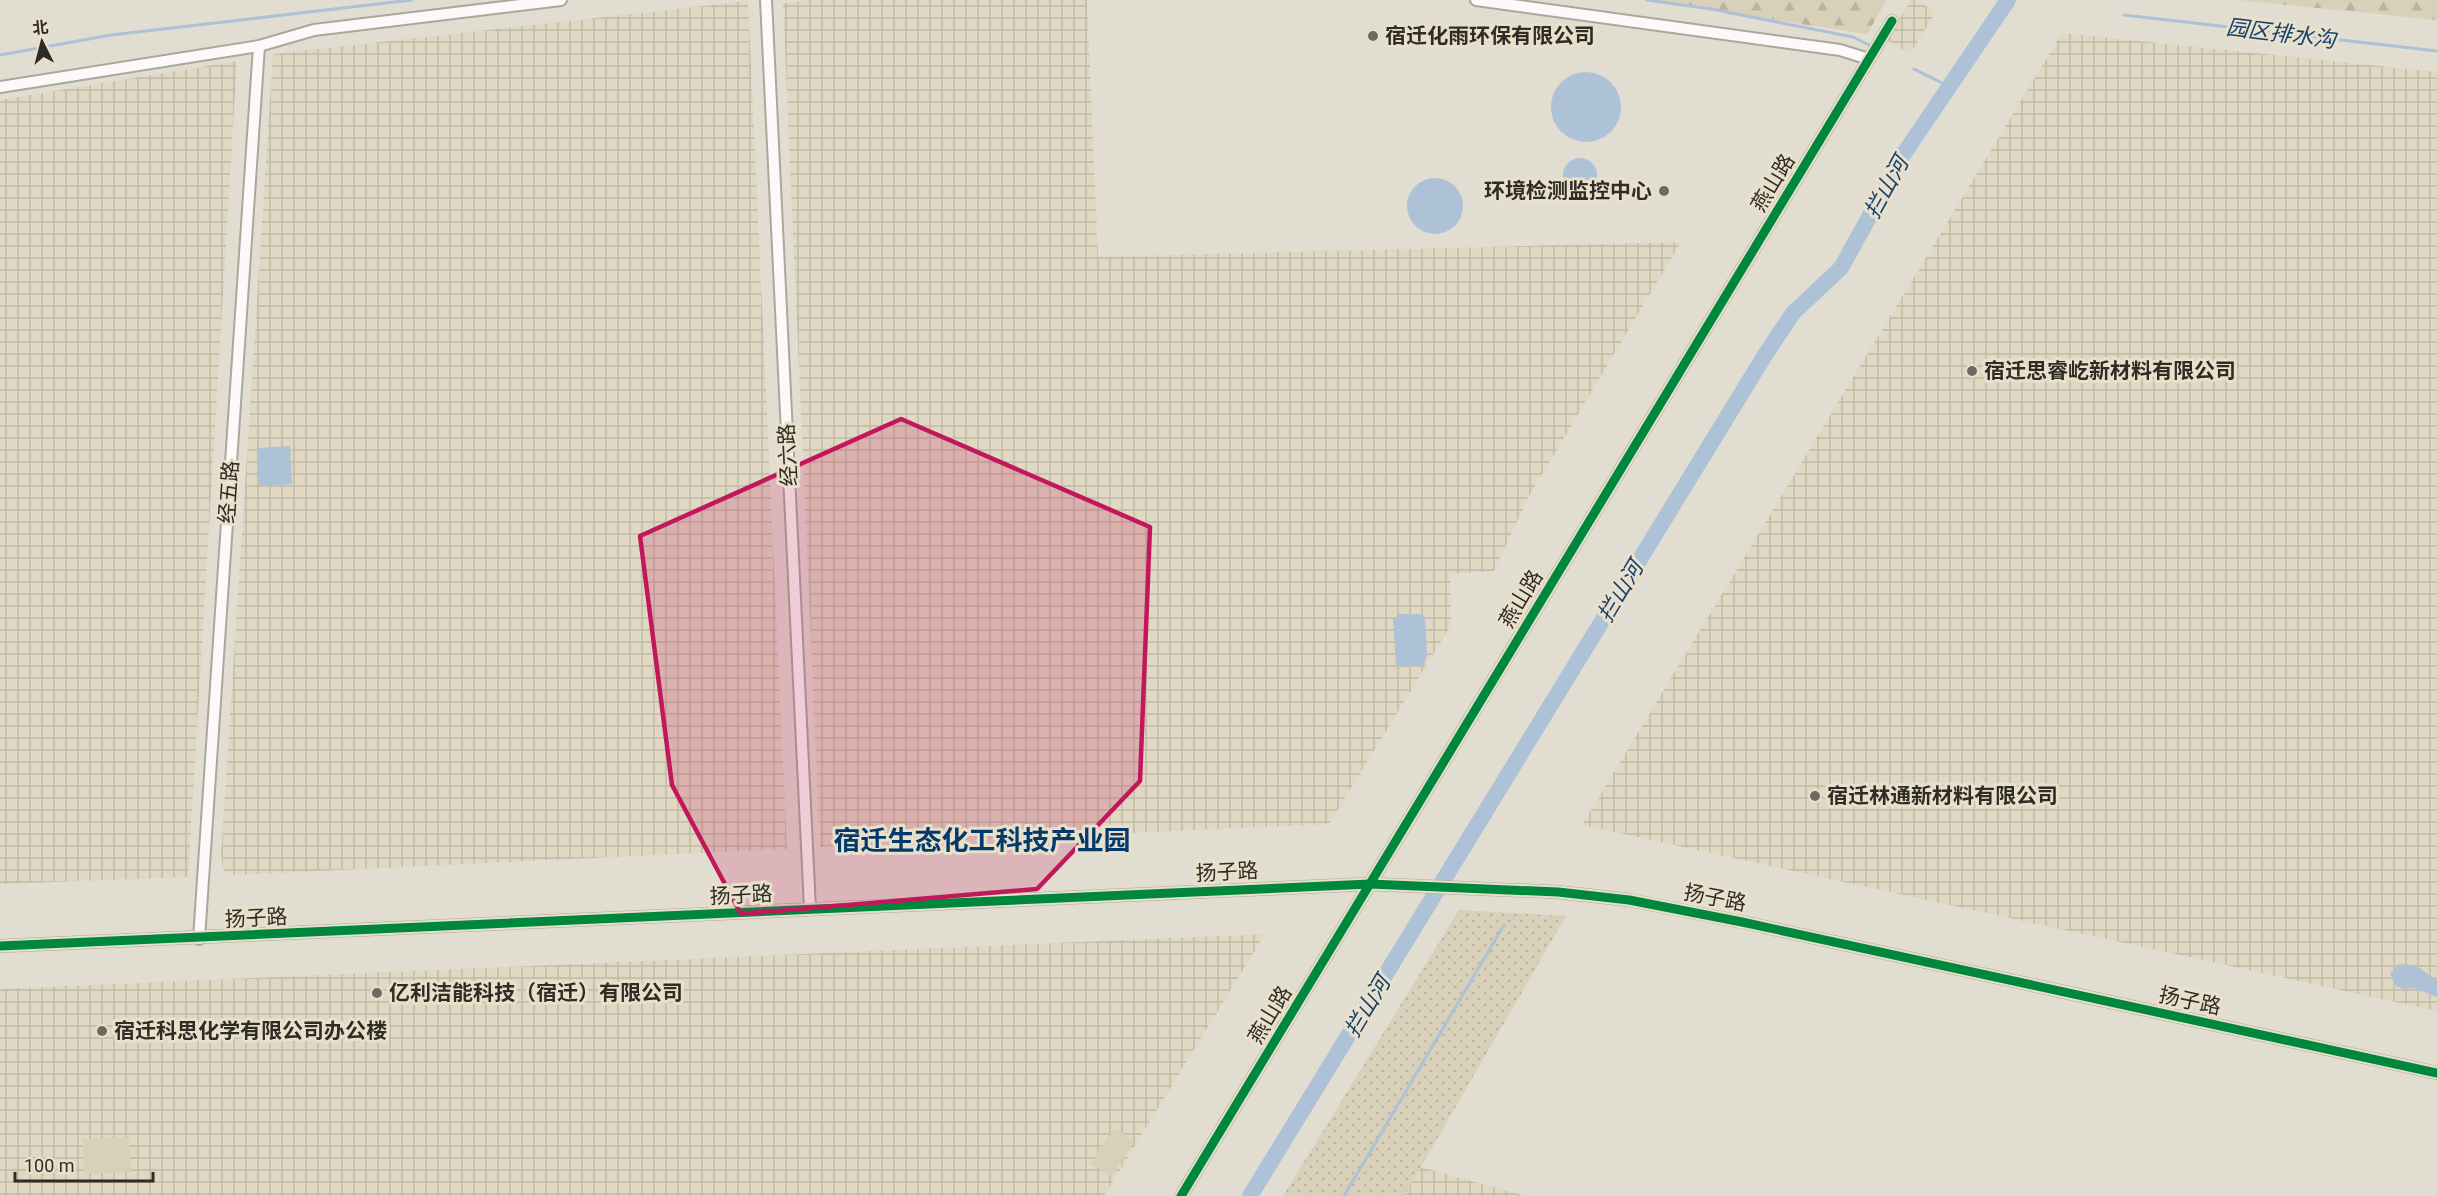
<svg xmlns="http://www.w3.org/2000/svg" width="2437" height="1196" font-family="Roboto,'Noto Sans SC',sans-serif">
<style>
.industrial{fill:url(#industrial-grid)}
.grass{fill:url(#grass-dots)}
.forest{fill:url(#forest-firs)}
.green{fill:#d9d0ba}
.water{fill:#adc1d7}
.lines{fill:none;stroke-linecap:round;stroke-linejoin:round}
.stream{stroke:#adc1d7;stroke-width:3}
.river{stroke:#adc1d7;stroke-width:16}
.minor-casing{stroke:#aaa79d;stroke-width:14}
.minor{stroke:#fbfaf8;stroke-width:10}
.cycleway-casing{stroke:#e8e0cb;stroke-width:13}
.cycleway{stroke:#00873e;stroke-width:9}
.marked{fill:#c2185b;fill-opacity:0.2;stroke:#c2185b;stroke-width:4.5;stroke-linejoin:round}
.poi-dot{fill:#6e6a61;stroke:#e8e0cb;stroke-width:2}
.labels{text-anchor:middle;stroke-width:6;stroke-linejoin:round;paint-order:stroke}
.poi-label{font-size:21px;font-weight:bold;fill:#2f2c25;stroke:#e8e0cb;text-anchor:start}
.street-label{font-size:21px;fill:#2f2c25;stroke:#e8e0cb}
.water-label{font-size:22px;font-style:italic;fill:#14416e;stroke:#e8e0cb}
.district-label{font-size:27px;font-weight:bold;fill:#043a6b;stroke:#e8e0cb}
</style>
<defs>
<pattern id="industrial-grid" width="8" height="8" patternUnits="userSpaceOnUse" patternTransform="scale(1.5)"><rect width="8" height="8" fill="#e0d8c3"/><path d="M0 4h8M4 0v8" fill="none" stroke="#c0baa7"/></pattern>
<pattern id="grass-dots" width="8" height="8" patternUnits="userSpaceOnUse" patternTransform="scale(1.5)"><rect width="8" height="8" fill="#d9d0ba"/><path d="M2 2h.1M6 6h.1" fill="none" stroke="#bbb3a0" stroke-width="1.8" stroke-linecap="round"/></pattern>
<pattern id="forest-firs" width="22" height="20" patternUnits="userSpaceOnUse" patternTransform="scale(1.5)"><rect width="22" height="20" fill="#d9d0ba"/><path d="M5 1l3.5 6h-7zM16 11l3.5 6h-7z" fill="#bbb3a0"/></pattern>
</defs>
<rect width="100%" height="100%" fill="#e2ddd1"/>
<g class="industrial">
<path d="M810,0h277l11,257 583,-15 -153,256 -34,73 -44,3 1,51 -122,199 -509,23 -37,-844z"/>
<path d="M1911,0h5l20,12 -26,42 -24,-14z"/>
<path d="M748,1l39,848 -555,26 -6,-3 -3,-4 -2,-13 52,-801z"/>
<path d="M2062,33l375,39v939l-855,-186z"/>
<path d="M237,61l-49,816 -188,7v-784z"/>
<path d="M1265,934l-161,262h-1104v-207z"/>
<path d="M1420,1167l106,29h-122z"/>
</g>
<path class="grass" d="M1459,910l107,6 -162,280h-121z"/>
<g class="forest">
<path d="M1643,0h244l-20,34z"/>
<path d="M2239,0h198v20z"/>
</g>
<g class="green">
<path d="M1114,1128l20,13 -23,36 -20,-13z"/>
<path d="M129,1137l2,35 -47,2 -2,-35z"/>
</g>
<g class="water">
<circle cx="1586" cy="107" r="35"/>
<circle cx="1580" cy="175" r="17"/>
<circle cx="1435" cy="206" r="28"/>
<path d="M290,446l2,38 -33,2 -2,-38z"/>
<path d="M1400,614h19l6,3 2,38 -3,10 -23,2 -5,-3 -3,-45z"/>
<path d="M2399,964l16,1 22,15v17l-23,-9 -10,1 -8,-3 -6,-12z"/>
</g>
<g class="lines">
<g class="stream">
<path d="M1647,0l64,9 142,28 20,10"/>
<path d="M2124,15l313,36"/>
<path d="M0,55l111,-20 301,-35"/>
<path d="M1914,69l34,17"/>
<path d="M1344,1196l160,-271"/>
</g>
<path class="river" d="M1250,1196l515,-841 28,-42 48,-45 64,-116 103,-152"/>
<g class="minor-casing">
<g id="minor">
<path d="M766,0l44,909"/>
<path d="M1476,0l364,50 29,9"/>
<path d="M0,87l259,-41 55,-16 247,-30"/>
<path d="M199,939l60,-893"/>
<path d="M0,946l1370,-62 188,8 71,8 113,22 695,151"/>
<path d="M1181,1196l711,-1175"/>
</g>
</g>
<use href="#minor" class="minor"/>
<g class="cycleway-casing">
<g id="cycleway">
<path d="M0,946l1370,-62 188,8 71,8 113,22 695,151"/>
<path d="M1181,1196l711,-1175"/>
</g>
</g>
<use href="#cycleway" class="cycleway"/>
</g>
<path class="marked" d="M901,419l249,108 -10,254 -103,108 -296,25 -69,-129 -32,-249z"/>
<g class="poi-dot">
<circle cx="1373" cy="36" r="6"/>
<circle cx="1664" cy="191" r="6"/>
<circle cx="1972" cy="371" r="6"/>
<circle cx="1815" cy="796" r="6"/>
<circle cx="377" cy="993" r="6"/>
<circle cx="102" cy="1031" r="6"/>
</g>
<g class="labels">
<g class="poi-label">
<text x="1385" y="43">宿迁化雨环保有限公司</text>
<text x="1652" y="198" text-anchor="end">环境检测监控中心</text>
<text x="1984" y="378">宿迁思睿屹新材料有限公司</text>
<text x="1827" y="803">宿迁林通新材料有限公司</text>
<text x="389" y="1000">亿利洁能科技（宿迁）有限公司</text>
<text x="114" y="1038">宿迁科思化学有限公司办公楼</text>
</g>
<g class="street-label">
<text transform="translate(1773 183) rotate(-59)" y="7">燕山路</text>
<text transform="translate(788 455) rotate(-93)" y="7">经六路</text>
<text transform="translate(229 492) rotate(-86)" y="7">经五路</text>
<text transform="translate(1521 599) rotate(-59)" y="7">燕山路</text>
<text transform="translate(1227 872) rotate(-3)" y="7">扬子路</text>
<text transform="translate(741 895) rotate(-3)" y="7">扬子路</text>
<text transform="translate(1715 898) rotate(11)" y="7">扬子路</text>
<text transform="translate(256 918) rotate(-3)" y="7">扬子路</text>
<text transform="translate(2190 1001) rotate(12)" y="7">扬子路</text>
<text transform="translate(1270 1015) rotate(-59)" y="7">燕山路</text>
</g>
<g class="water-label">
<text transform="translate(2281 33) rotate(7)" y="8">园区排水沟</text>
<text transform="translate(1886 187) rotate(-61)" y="8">拦山河</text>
<text transform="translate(1620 591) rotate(-59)" y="8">拦山河</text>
<text transform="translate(1367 1006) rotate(-59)" y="8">拦山河</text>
</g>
<g class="district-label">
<text x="982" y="850">宿迁生态化工科技产业园</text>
</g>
</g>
<g transform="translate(42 42) rotate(354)" stroke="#e8e0cb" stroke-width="4.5" paint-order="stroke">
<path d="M0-4.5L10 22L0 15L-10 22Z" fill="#2f2c25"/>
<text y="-9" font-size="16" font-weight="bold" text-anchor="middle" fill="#2f2c25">北</text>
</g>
<path d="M15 1172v9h138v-9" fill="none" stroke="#2f2c25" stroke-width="3"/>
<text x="24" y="1172" font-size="18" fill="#2f2c25" stroke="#e8e0cb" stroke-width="4.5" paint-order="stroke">100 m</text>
</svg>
